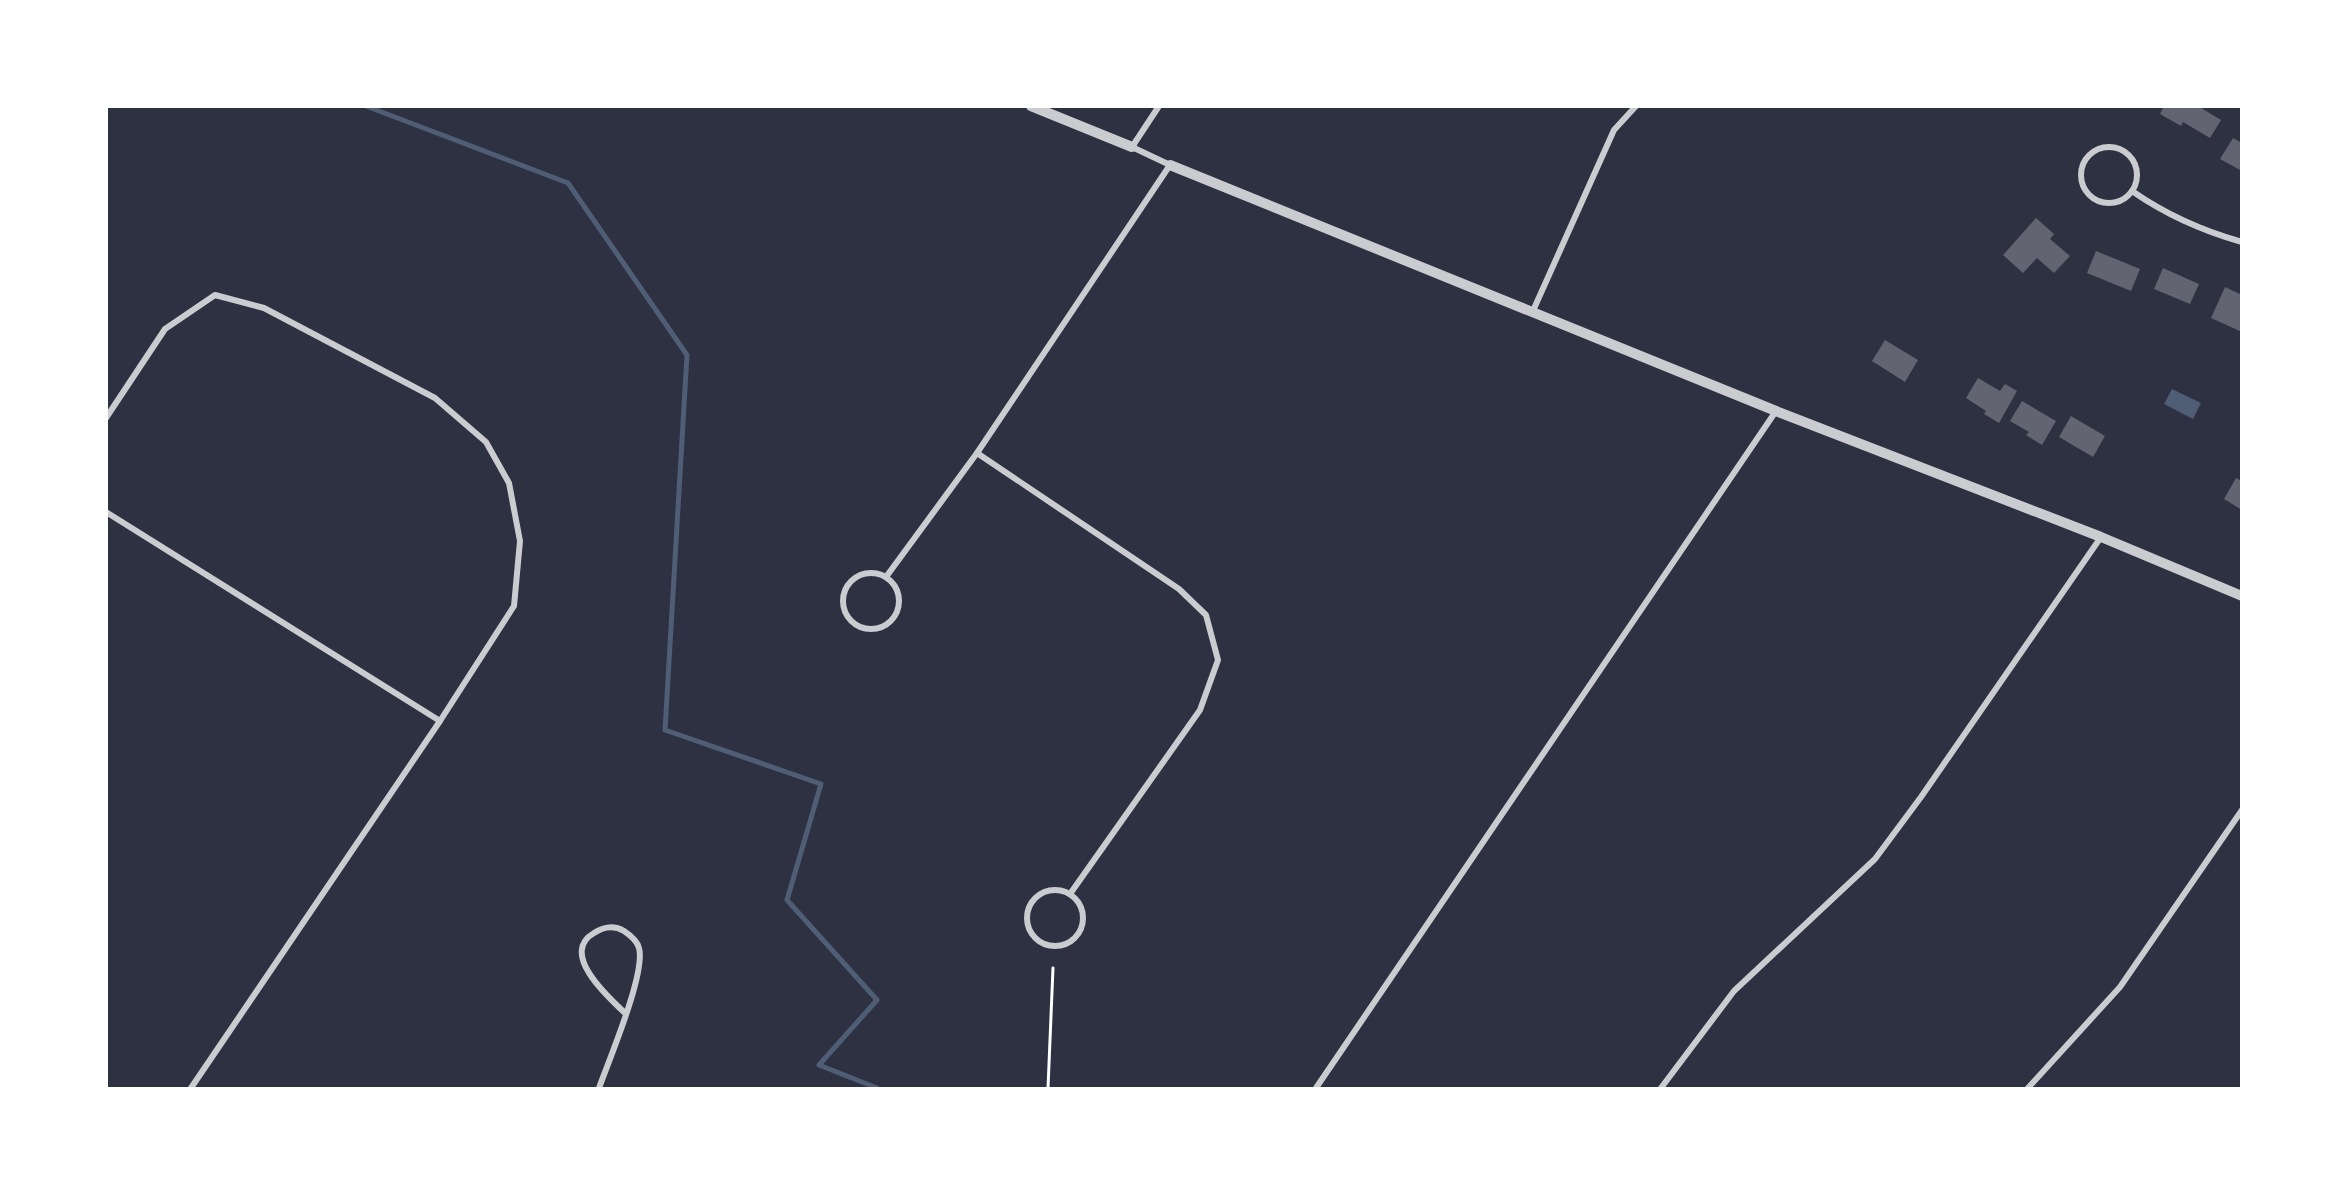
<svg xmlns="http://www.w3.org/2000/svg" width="2348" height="1195" font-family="Georgia,serif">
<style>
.water{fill:#4f5d75}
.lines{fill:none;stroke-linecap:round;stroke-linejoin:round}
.stream{stroke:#4f5d75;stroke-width:5}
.building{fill:#626471}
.path{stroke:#fff;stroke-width:3}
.minor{stroke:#caccd0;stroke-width:6}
.tertiary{stroke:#caccd0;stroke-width:10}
</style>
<rect width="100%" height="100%" fill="#2d3142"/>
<path class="water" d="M2172,389l29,14 -8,16 -29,-15z"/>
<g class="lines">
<path class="stream" d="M366,106l202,77 119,172 -22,375 156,54 -34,116 90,100 -58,65 58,23"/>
</g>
<g class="building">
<path d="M2164,106h34l23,14 -11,18 -27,-16 -2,4 -21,-12z"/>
<path d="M2233,138l9,5v28l-22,-12z"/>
<path d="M2036,218l18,16 -4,5 20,17 -16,17 -17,-15 -14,15 -20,-18z"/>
<path d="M2096,251l44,18 -9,22 -44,-18z"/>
<path d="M2163,268l36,16 -9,20 -36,-15z"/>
<path d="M2225,287l17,8v37l-31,-14z"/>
<path d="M1885,340l33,20 -13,22 -33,-21z"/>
<path d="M1978,378l22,13 5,-7 12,7 -18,32 -15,-9 2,-3 -20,-13z"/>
<path d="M2022,401l34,20 -14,24 -16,-10 3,-3 -19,-11z"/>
<path d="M2071,416l34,20 -12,21 -34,-20z"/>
<path d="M2236,478l6,3v29l-18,-11z"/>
</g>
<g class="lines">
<path class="path" d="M1048,1088l5,-120"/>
<g class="minor">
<circle cx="2109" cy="175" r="28"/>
<path d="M2132,191c33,23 71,40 110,51"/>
<path d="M1532,313l82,-183 22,-24"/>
<path d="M106,418l59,-89 50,-34 49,13 171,90 51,44 23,41 11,58 -6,65 -74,115 -249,367"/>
<path d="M977,453l202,136 27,26 12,45 -18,50 -130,184"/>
<path d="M106,512l334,209"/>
<circle cx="871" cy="601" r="28"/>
<path d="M886,577l91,-124 193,-288 -38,-18 27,-41"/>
<circle cx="1055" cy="918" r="28"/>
<path d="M599,1088c10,-28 47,-115 40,-140 -2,-8 -9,-13 -15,-17 -10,-6 -21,-4 -30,2 -35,20 14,64 31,80"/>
<path d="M1316,1088l460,-677"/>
<path d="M1661,1088l73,-97 141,-132 46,-62 180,-260"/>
<path d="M2028,1088l92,-101 122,-177"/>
</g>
<g class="tertiary">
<path d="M1031,106l101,41"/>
<path d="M1170,165l606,246 325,126 141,59"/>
</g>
</g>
<rect width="2348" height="1195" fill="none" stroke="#ffffff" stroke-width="216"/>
</svg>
